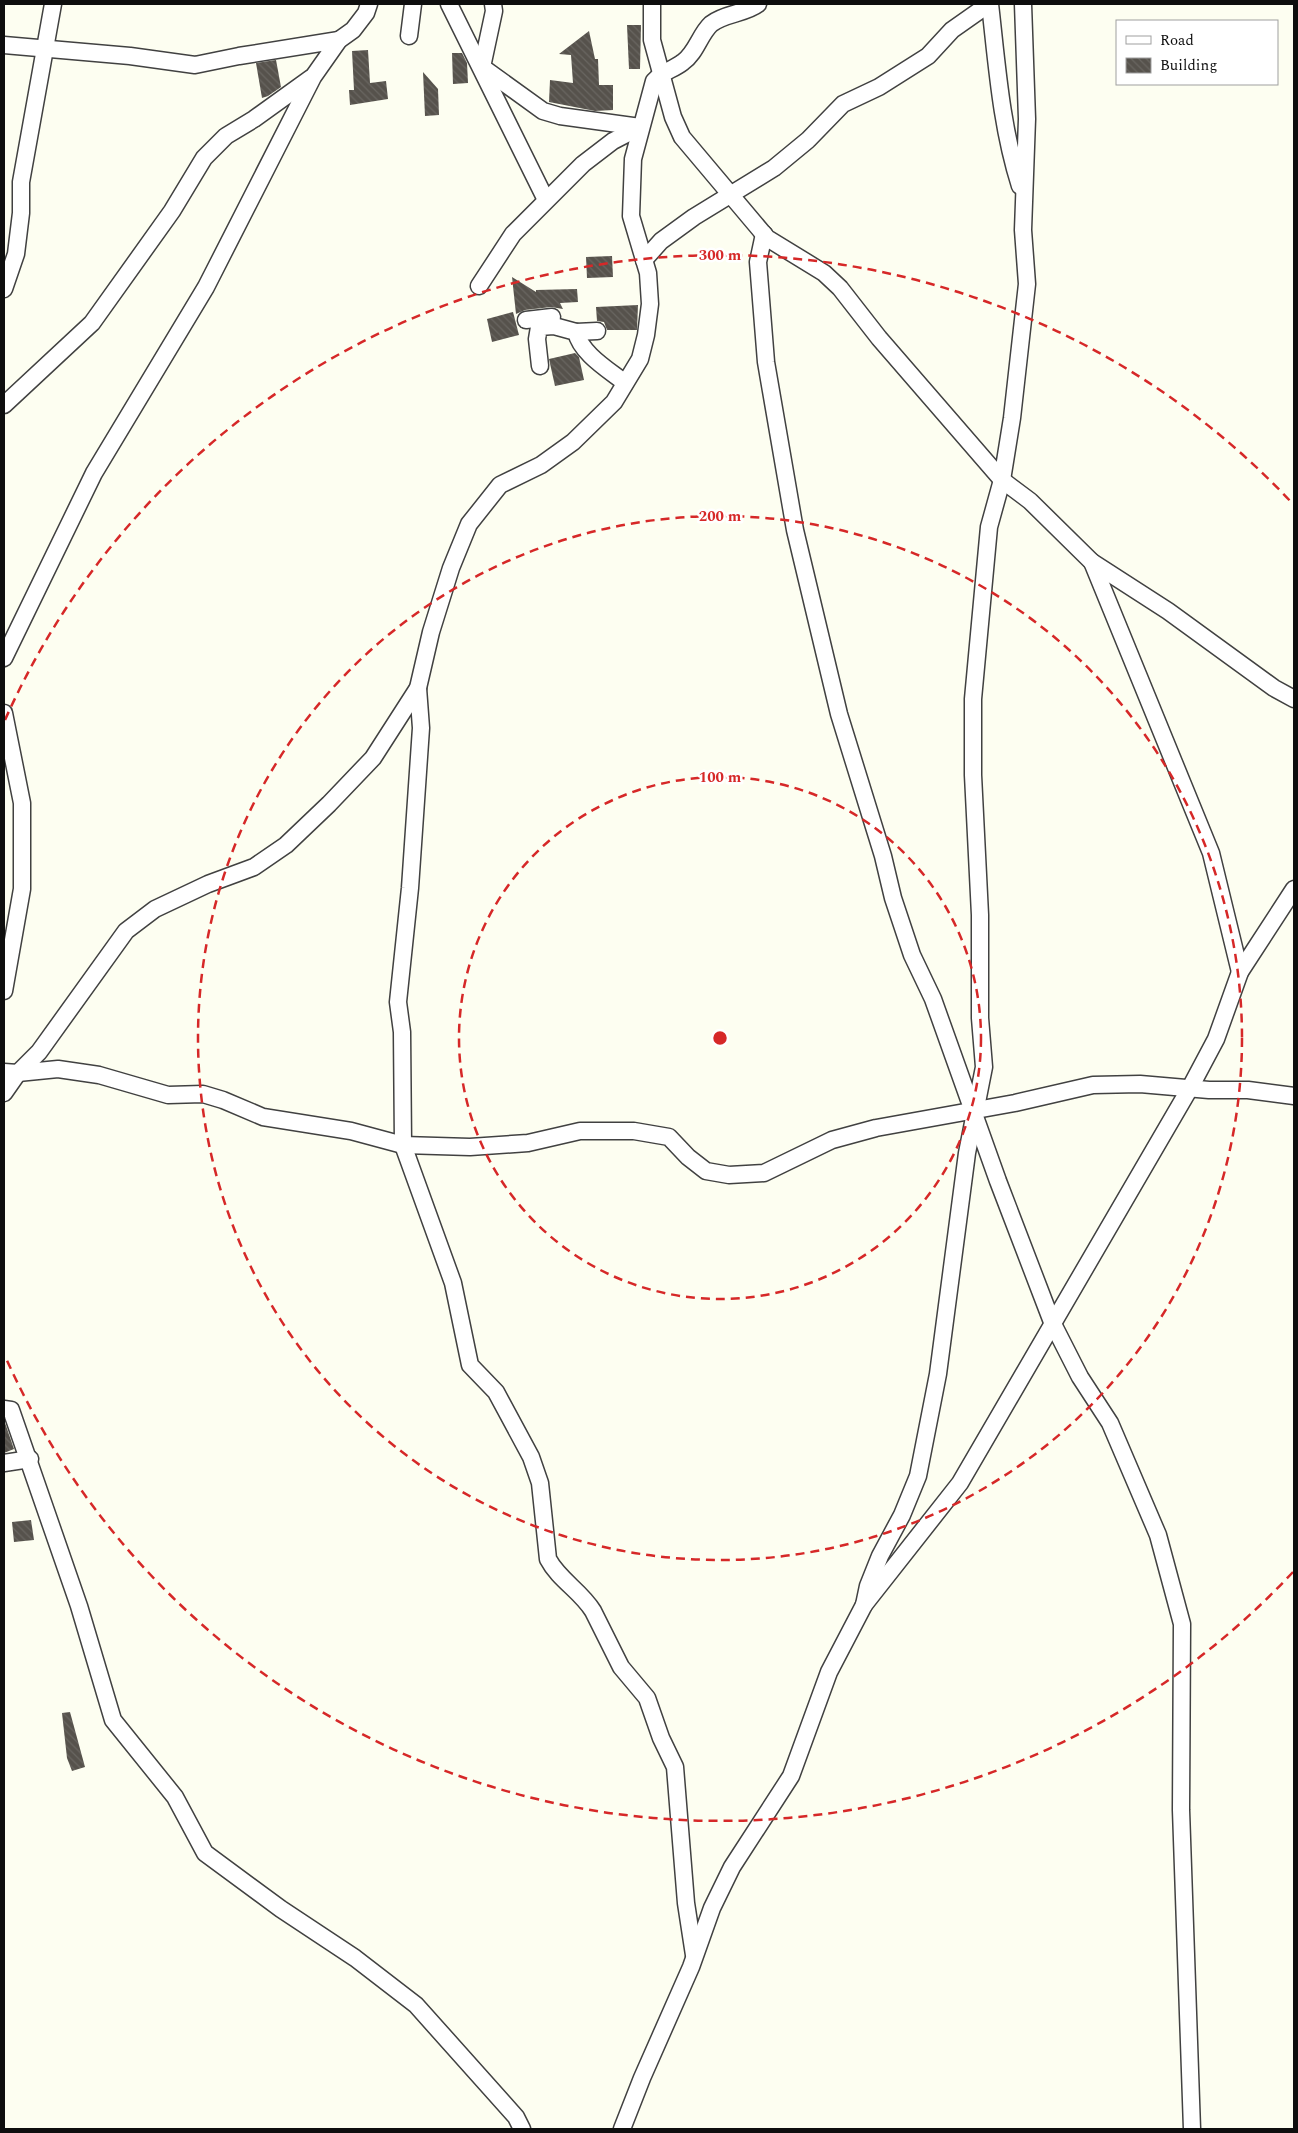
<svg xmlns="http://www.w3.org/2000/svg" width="1298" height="2133" font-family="Spectral,serif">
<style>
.building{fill:url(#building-back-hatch)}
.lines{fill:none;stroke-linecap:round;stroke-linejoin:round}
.street-casing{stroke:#414141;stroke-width:19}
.street{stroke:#fff;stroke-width:16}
.ring{fill:none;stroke:#d62828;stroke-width:2.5;stroke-dasharray:9 6}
.centre{fill:#d62828;stroke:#fff;stroke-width:2.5}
.ring-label{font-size:15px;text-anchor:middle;font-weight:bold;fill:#d62828;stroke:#fff;stroke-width:5;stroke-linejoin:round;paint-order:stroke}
</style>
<defs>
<pattern id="building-back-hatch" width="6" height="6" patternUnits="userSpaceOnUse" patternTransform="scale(1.25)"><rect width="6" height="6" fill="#56524c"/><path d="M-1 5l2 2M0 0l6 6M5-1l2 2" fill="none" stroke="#696661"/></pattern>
</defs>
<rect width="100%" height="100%" fill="#fdfef1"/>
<g class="building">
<path d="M627,25h14l-1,44h-11z"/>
<path d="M589,31l6,28h3l1,26h14v25l-18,1 -46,-9 1,-22 23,3 -2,-28 -12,-1z"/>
<path d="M368,50l2,33 16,-2 2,18 -38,6 -1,-15h5l-2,-39z"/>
<path d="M452,53h10l5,10 1,20 -15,1z"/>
<path d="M276,60l5,27 -13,9 -6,2 -6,-35z"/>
<path d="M423,72l15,17 1,26 -14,1z"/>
<path d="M612,256l1,21 -26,1 -1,-21z"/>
<path d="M512,277l24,15v-2l41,-1 1,13 -18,1 3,6 -12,-2 -26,3 -9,4z"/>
<path d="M638,305l-1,25h-30l-3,-8 -7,-1 -1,-14z"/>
<path d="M513,312l6,23 -27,7 -5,-23z"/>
<path d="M575,353l4,4 5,23 -29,6 -6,-27z"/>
<path d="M4,1420l10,29 -10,4z"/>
<path d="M31,1520l3,20 -20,2 -2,-20z"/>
<path d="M70,1712l15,55 -13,4 -5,-13 -5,-45z"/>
</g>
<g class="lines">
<g class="street-casing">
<g id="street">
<path d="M449,4l97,196"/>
<path d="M493,4l1,7 -12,56 61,44 17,5 80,11"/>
<path d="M652,4v36l21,77 9,20 85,101 57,35 16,15 39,50 123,142 28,21 62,61 76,49 106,77 20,11"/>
<path d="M990,4c7,61 11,122 30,182"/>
<path d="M409,36l4,-32"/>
<path d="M4,45l126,11 65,9 44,-9 100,-16"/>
<path d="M764,234l-6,28 8,100 29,168 44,184 44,142 10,42 19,57 21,44 65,182 54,141 28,55 30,46 48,112 24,89 -1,186 11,319"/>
<path d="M644,260l17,-19 33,-24 80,-49 34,-28 35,-36 36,-17 49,-31 24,-26 37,-26"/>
<path d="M479,286l34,-52 70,-70 30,-23 27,-14"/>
<path d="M4,289l12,-35 5,-41v-31l32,-178"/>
<path d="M526,320l26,-3"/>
<path d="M576,332l21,-1"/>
<path d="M540,366l-3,-27 2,-12 15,-1 22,6c5,22 33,38 49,51"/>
<path d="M4,405l88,-82 80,-112 32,-53 22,-22 28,-17 57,-41"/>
<path d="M1092,562l119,291 29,119"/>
<path d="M4,658l90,-185 112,-186 107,-210 26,-37 14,-10 13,-17 3,-9"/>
<path d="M418,688l3,40 -11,160 -12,114 4,30 1,113 50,138 17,82 26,27 35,65 9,26 8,76c11,21 33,32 45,52l28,56 26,31 14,40 14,29 11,136 8,52"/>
<path d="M4,713l18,90v86l-18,102"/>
<path d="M4,1072l14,1 40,-4 41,6 69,20 35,-1 20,6 40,17 88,14 52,14 67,2 58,-4 52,-12h54l35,6 19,20 18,14 23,4 35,-2 68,-33 44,-12 139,-25 78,-18 47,-1 69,6h39l46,6"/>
<path d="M4,1093l14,-20 21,-21 87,-121 29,-22 53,-25 46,-17 32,-22 43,-41 44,-46 45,-70 13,-56 20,-64 18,-44 31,-39 41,-20 32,-23 41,-40 26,-43 6,-24 4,-31 -2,-31 -17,-57 2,-57 21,-78c9,-10 19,-11 29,-19 13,-9 17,-28 28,-38 14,-11 34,-10 47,-20"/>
<path d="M4,1409l7,1 68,196 34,114 62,77 30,56 76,56 74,49 61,47 100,112 6,12"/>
<path d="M4,1463l26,-4"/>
<path d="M864,1605l4,-19 12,-30 22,-41 16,-39 20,-102 29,-221 17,-86 -4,-49v-103l-7,-140v-76l16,-172 13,-47 10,-62 15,-134 -4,-54 4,-111 -4,-115"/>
<path d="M622,2129l20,-51 49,-111 21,-59 20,-41 59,-91 38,-104 35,-67 96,-122 230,-395 26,-49 24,-67 54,-83"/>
</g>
</g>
<use href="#street" class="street"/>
</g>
<g class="ring">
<circle cx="720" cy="1038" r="261"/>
<circle cx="720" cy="1038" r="522"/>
<path d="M1293 1572A783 783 0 0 1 5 1356M5 720A783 783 0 0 1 1293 504"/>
</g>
<circle cx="720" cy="1038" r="8" class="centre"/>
<g class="ring-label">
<text x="720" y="260">300 m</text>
<text x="720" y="521">200 m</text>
<text x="720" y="782">100 m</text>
</g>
<rect width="1298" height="2133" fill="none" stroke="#0e0e0e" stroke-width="10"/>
<rect x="1116" y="20" width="162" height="65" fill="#ffffff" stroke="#9f9f9f"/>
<rect x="1126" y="36" width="25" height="8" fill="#ffffff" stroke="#9f9f9f"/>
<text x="1160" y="45" font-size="15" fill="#0e0e0e">Road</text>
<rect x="1126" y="58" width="25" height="15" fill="url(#building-back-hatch)" stroke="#9f9f9f"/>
<text x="1160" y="70" font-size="15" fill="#0e0e0e">Building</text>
</svg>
